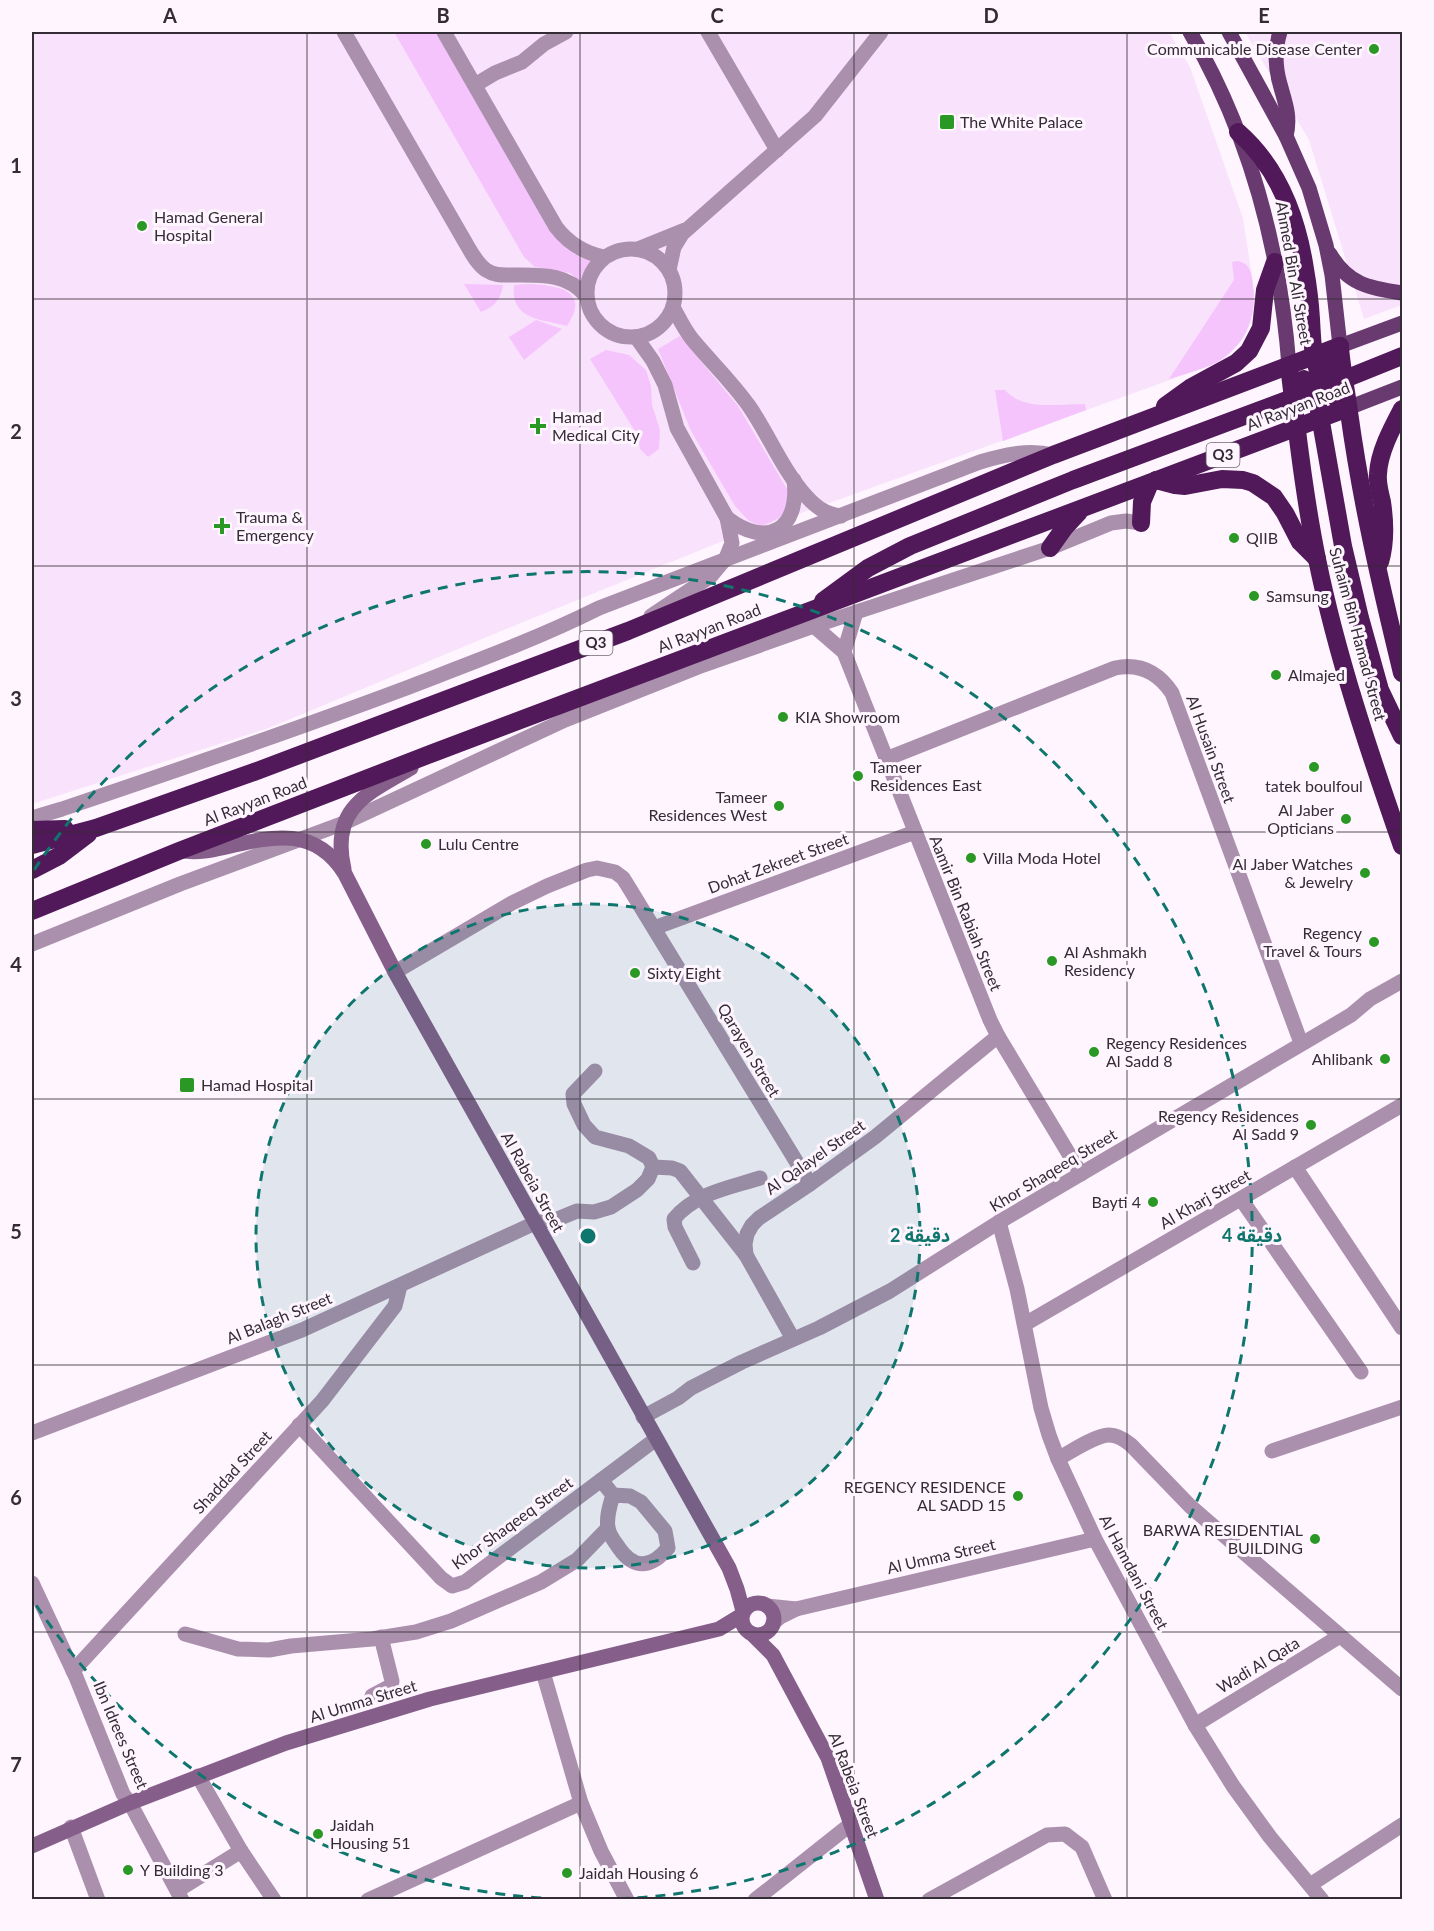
<svg xmlns="http://www.w3.org/2000/svg" width="1434" height="1931" font-family="Lato,'Noto Sans Arabic',sans-serif">
<style>
.built{fill:#f9e3fc}
.green{fill:#f5c4fc}
.lines{fill:none;stroke-linecap:round;stroke-linejoin:round}
.street{stroke:#ab90ae;stroke-width:15}
.secondary{stroke:#855e8a;stroke-width:15}
.primary{stroke:#693a70;stroke-width:15}
.highway{stroke:#511959;stroke-width:18}
.grid{fill:none;stroke:#342c35;stroke-width:1.5;stroke-opacity:0.55}
.ring{fill:none;stroke:#0f766e;stroke-width:3;stroke-dasharray:10 8}
.poi-dot{fill:#2a9824;stroke:#fef5ff;stroke-width:2}
.labels{text-anchor:middle;stroke-width:6;stroke-linejoin:round;paint-order:stroke}
.shield{fill:#fef5ff;stroke:#716872;stroke-width:1.5}
.shield-label{font-size:15px;font-weight:bold;fill:#342c35}
.poi-label{font-size:16px;fill:#342c35;stroke:#fef5ff;text-anchor:start}
.street-label{font-size:16px;fill:#342c35;stroke:#fef5ff}
.centre{fill:#0f766e;stroke:#fef5ff;stroke-width:3}
.ring-label{font-size:18px;text-anchor:middle;font-weight:bold;fill:#0f766e;stroke:#fef5ff;stroke-width:6;stroke-linejoin:round;paint-order:stroke}
.neatline{fill:none;stroke:#342c35;stroke-width:2}
.grid-label{font-size:20px;text-anchor:middle;font-weight:bold;fill:#342c35}
</style>
<rect width="100%" height="100%" fill="#fef5ff"/>
<g class="built">
<path d="M32,32h1137l21,35 53,151 11,72 -1,23 -7,21 -6,9 -17,15 -17,9 -493,178 -207,84 -237,99 -237,76z"/>
<path d="M1245,32h157v273l-38,14 -55,-179z"/>
</g>
<g class="green">
<path d="M394,32h45l114,201c11,16 22,23 40,29l-10,22 -13,-11 -35,-6 -11,-10z"/>
<path d="M1238,261c13,3 14,13 15,25 5,32 -10,63 -39,78 -14,6 -30,10 -45,15l65,-99 -2,-18z"/>
<path d="M464,284l39,1c-2,14 -9,22 -22,27z"/>
<path d="M529,284c27,1 63,6 38,42 -26,-7 -57,-6 -53,-41z"/>
<path d="M536,320l26,9 -38,31 -15,-23z"/>
<path d="M680,336l58,70 49,83c3,24 -4,29 -26,37l-12,-5 -14,-15 -44,-75 -33,-82z"/>
<path d="M606,350l23,5 17,15 5,16 1,19 8,25 -1,19 -11,8 -8,-8 -2,-13 -48,-77z"/>
<path d="M995,390h10c18,21 54,14 80,14l1,6 -83,31z"/>
</g>
<g class="lines">
<g class="street">
<path d="M344,32l120,208c6,10 12,23 22,30 9,6 17,5 27,5 28,0 54,-2 73,21"/>
<path d="M444,32l112,195c13,17 28,26 48,30"/>
<path d="M708,32l69,118"/>
<path d="M475,85l20,-12 27,-11 22,-18 22,-12"/>
<circle cx="631" cy="293" r="44"/>
<path d="M638,249l47,-19"/>
<path d="M669,270l5,-23 8,-13 133,-118 66,-84"/>
<path d="M673,307c6,11 11,22 19,32 19,23 39,42 57,67 20,29 33,63 57,90 10,11 19,18 35,20"/>
<path d="M636,337l17,24 12,24 12,43 50,90 5,25 -6,15 -15,18 -60,40"/>
<path d="M727,518c40,31 73,12 67,-38"/>
<path d="M814,626l30,26 146,368 8,16 83,138"/>
<path d="M844,652l12,-40"/>
<path d="M886,759l229,-91c24,-5 43,4 57,25l129,350"/>
<path d="M32,818l30,-9c113,-38 227,-77 339,-119 67,-26 134,-50 198,-82l381,-146c23,-7 48,-13 73,-7"/>
<path d="M654,928l261,-96"/>
<path d="M32,944l148,-60 164,-61 221,-103 133,-53 116,-41 236,-78 61,-25 15,-2 15,2"/>
<path d="M395,972l117,-69 35,-17 40,-16 10,-2 18,4 8,6 5,8 182,298"/>
<path d="M653,1167l19,1 8,3 66,84"/>
<path d="M1295,1167l107,161"/>
<path d="M1241,1199l120,173"/>
<path d="M999,1222l18,67 24,119 8,27 9,24 37,80 100,186 38,61 37,51 52,63"/>
<path d="M693,1263l-18,-36 -1,-8c21,-26 55,-31 86,-41"/>
<path d="M1025,1324l377,-219"/>
<path d="M793,1339l-47,-84 -1,-11 2,-10 5,-9 7,-7 51,-34 65,-47 123,-101"/>
<path d="M643,1417l35,-19 13,-10 51,-26 77,-34 71,-37 109,-69 352,-207 19,-16 32,-18"/>
<path d="M299,1425l142,153 11,8 13,-4 191,-143"/>
<path d="M32,1433l270,-103 233,-107 25,-5 17,-7 17,1 17,-5 26,-17 11,-11 5,-12 -4,-9 -20,-12 -34,-9 -11,-12 -10,-21 -1,-10 22,-23"/>
<path d="M1272,1451l130,-44"/>
<path d="M1058,1459c12,-7 38,-24 51,-24 9,0 16,5 22,10l59,61 212,183"/>
<path d="M601,1480l12,15 17,1 11,6 24,29 3,17c-16,19 -33,23 -49,0 -4,-6 -10,-13 -11,-20 -2,-11 2,-23 5,-33"/>
<path d="M32,1583l44,94 47,117 7,9 52,97"/>
<path d="M767,1606l29,3"/>
<path d="M773,1623l7,-6 16,-8 299,-70"/>
<path d="M185,1634l53,15 31,1 22,-4 81,-7 44,-7 35,-11 90,-39 36,-22 31,-32"/>
<path d="M73,1671l249,-270 73,-95 5,-20"/>
<path d="M543,1672l38,131 20,48 26,49"/>
<path d="M372,1696l19,-10 1,-5 -11,-44"/>
<path d="M1195,1725l145,-89"/>
<path d="M198,1776l43,75 33,49"/>
<path d="M71,1827l27,73"/>
<path d="M1310,1885l92,-60"/>
<path d="M178,1890l63,-39"/>
<path d="M368,1900l213,-97"/>
<path d="M755,1900l96,-76"/>
<path d="M929,1900l118,-65 18,-1 17,13 23,53"/>
</g>
<g class="secondary">
<path d="M185,851c14,2 27,-1 41,-4 47,-11 89,-21 119,27l50,98 334,596 8,21 6,22"/>
<path d="M344,869c-14,-60 22,-75 67,-101"/>
<circle cx="758" cy="1619" r="16"/>
<path d="M752,1634l21,21 55,103 49,142"/>
<path d="M32,1846l98,-43 156,-60 144,-44 289,-70 23,-14"/>
</g>
<g class="primary">
<path d="M1190,32c59,101 90,217 99,334"/>
<path d="M1229,32l57,104 23,52 17,57 6,30 8,71 62,-23"/>
<path d="M1280,32c-5,16 -5,35 0,52 5,19 11,32 6,52"/>
<path d="M1330,254c18,31 40,34 72,39"/>
<path d="M1348,408l54,-21"/>
</g>
<g class="highway">
<path d="M1238,132c40,35 59,85 67,137 3,17 5,33 6,50 2,39 3,65 37,89"/>
<path d="M1340,348c2,22 6,42 9,64 12,88 32,175 53,261"/>
<path d="M1289,366c8,64 15,129 28,193 20,98 52,192 85,287"/>
<path d="M1304,379l7,10 7,16 25,141 17,72 20,72 22,46"/>
<path d="M1335,383l67,-27"/>
<path d="M1165,406l25,-18 46,-25 13,-12 12,-23 4,-38 10,-28"/>
<path d="M1156,480l19,5 10,1 37,-7 21,1 10,3 21,14 11,16 15,29 17,17"/>
<path d="M1141,523l1,-21 8,-19"/>
<path d="M1050,548l15,-21 14,-15"/>
<path d="M1380,562c6,-20 5,-40 2,-60 -2,-9 -5,-19 -4,-28 1,-22 14,-46 24,-65"/>
<path d="M823,601l45,-33 42,-22 163,-66 230,-86c19,-11 30,-27 37,-48"/>
<path d="M32,830l33,-1"/>
<path d="M32,845l64,-17 158,-56 374,-141 425,-176 287,-109"/>
<path d="M32,870l27,-14 29,-22"/>
<path d="M32,911l147,-60 254,-98 915,-345"/>
</g>
</g>
<path class="grid" d="M307,32v1868M580,32v1868M854,32v1868M1127,32v1868M32,299h1370M32,566h1370M32,832h1370M32,1099h1370M32,1365h1370M32,1632h1370"/>
<circle cx="588" cy="1236" r="332" fill="#0f766e" fill-opacity=".12"/>
<g class="ring">
<circle cx="588" cy="1236" r="332"/>
<path d="M559 1899A664 664 0 0 1 34 1602M34 870A664 664 0 1 1 617 1899"/>
</g>
<g class="poi-dot">
<circle cx="1374" cy="49" r="6"/>
<rect x="939" y="114" width="16" height="16" rx="3"/>
<circle cx="142" cy="226" r="6"/>
<path d="M535 417h6v6h6v6h-6v6h-6v-6h-6v-6h6z"/>
<path d="M219 517h6v6h6v6h-6v6h-6v-6h-6v-6h6z"/>
<circle cx="1234" cy="538" r="6"/>
<circle cx="1254" cy="596" r="6"/>
<circle cx="1276" cy="675" r="6"/>
<circle cx="783" cy="717" r="6"/>
<circle cx="1314" cy="767" r="6"/>
<circle cx="858" cy="776" r="6"/>
<circle cx="779" cy="806" r="6"/>
<circle cx="1346" cy="819" r="6"/>
<circle cx="426" cy="844" r="6"/>
<circle cx="971" cy="858" r="6"/>
<circle cx="1365" cy="873" r="6"/>
<circle cx="1374" cy="942" r="6"/>
<circle cx="1052" cy="961" r="6"/>
<circle cx="635" cy="973" r="6"/>
<circle cx="1094" cy="1052" r="6"/>
<circle cx="1385" cy="1059" r="6"/>
<rect x="179" y="1077" width="16" height="16" rx="3"/>
<circle cx="1311" cy="1125" r="6"/>
<circle cx="1153" cy="1202" r="6"/>
<circle cx="1018" cy="1496" r="6"/>
<circle cx="1315" cy="1539" r="6"/>
<circle cx="318" cy="1834" r="6"/>
<circle cx="128" cy="1870" r="6"/>
<circle cx="567" cy="1873" r="6"/>
</g>
<g class="labels">
<g class="shield">
<rect x="1206.5" y="443" width="33" height="24" rx="4.5"/>
<rect x="579.5" y="631" width="33" height="24" rx="4.5"/>
</g>
<g class="shield-label">
<text x="1223" y="460">Q3</text>
<text x="596" y="648">Q3</text>
</g>
<g class="poi-label">
<text x="1362" y="55" text-anchor="end">Communicable Disease Center</text>
<text x="960" y="128">The White Palace</text>
<text x="154" y="223">Hamad General<tspan x="154" dy="18">Hospital</tspan></text>
<text x="552" y="423">Hamad<tspan x="552" dy="18">Medical City</tspan></text>
<text x="236" y="523">Trauma &amp;<tspan x="236" dy="18">Emergency</tspan></text>
<text x="1246" y="544">QIIB</text>
<text x="1266" y="602">Samsung</text>
<text x="1288" y="681">Almajed</text>
<text x="795" y="723">KIA Showroom</text>
<text x="870" y="773">Tameer<tspan x="870" dy="18">Residences East</tspan></text>
<text x="1314" y="792" text-anchor="middle">tatek boulfoul</text>
<text x="767" y="803" text-anchor="end">Tameer<tspan x="767" dy="18">Residences West</tspan></text>
<text x="1334" y="816" text-anchor="end">Al Jaber<tspan x="1334" dy="18">Opticians</tspan></text>
<text x="438" y="850">Lulu Centre</text>
<text x="983" y="864">Villa Moda Hotel</text>
<text x="1353" y="870" text-anchor="end">Al Jaber Watches<tspan x="1353" dy="18">&amp; Jewelry</tspan></text>
<text x="1362" y="939" text-anchor="end">Regency<tspan x="1362" dy="18">Travel &amp; Tours</tspan></text>
<text x="1064" y="958">Al Ashmakh<tspan x="1064" dy="18">Residency</tspan></text>
<text x="647" y="979">Sixty Eight</text>
<text x="1106" y="1049">Regency Residences<tspan x="1106" dy="18">Al Sadd 8</tspan></text>
<text x="1373" y="1065" text-anchor="end">Ahlibank</text>
<text x="201" y="1091">Hamad Hospital</text>
<text x="1299" y="1122" text-anchor="end">Regency Residences<tspan x="1299" dy="18">Al Sadd 9</tspan></text>
<text x="1141" y="1208" text-anchor="end">Bayti 4</text>
<text x="1006" y="1493" text-anchor="end">REGENCY RESIDENCE<tspan x="1006" dy="18">AL SADD 15</tspan></text>
<text x="1303" y="1536" text-anchor="end">BARWA RESIDENTIAL<tspan x="1303" dy="18">BUILDING</tspan></text>
<text x="330" y="1831">Jaidah<tspan x="330" dy="18">Housing 51</tspan></text>
<text x="140" y="1876">Y Building 3</text>
<text x="579" y="1879">Jaidah Housing 6</text>
</g>
<g class="street-label">
<text transform="translate(1294 273) rotate(80)" y="6">Ahmed Bin Ali Street</text>
<text transform="translate(1298 406) rotate(-21)" y="6">Al Rayyan Road</text>
<text transform="translate(709 628) rotate(-21)" y="6">Al Rayyan Road</text>
<text transform="translate(1358 634) rotate(75)" y="6">Suhaim Bin Hamad Street</text>
<text transform="translate(1211 749) rotate(70)" y="6">Al Husain Street</text>
<text transform="translate(255 801) rotate(-21)" y="6">Al Rayyan Road</text>
<text transform="translate(778 863) rotate(-20)" y="6">Dohat Zekreet Street</text>
<text transform="translate(966 913) rotate(68)" y="6">Aamir Bin Rabiah Street</text>
<text transform="translate(749 1050) rotate(59)" y="6">Qarayen Street</text>
<text transform="translate(815 1157) rotate(-35)" y="6">Al Qalayel Street</text>
<text transform="translate(1053 1170) rotate(-31)" y="6">Khor Shaqeeq Street</text>
<text transform="translate(533 1182) rotate(61)" y="6">Al Rabeia Street</text>
<text transform="translate(1205 1199) rotate(-30)" y="6">Al Kharj Street</text>
<text transform="translate(279 1318) rotate(-22)" y="6">Al Balagh Street</text>
<text transform="translate(232 1472) rotate(-47)" y="6">Shaddad Street</text>
<text transform="translate(512 1523) rotate(-36)" y="6">Khor Shaqeeq Street</text>
<text transform="translate(941 1556) rotate(-13)" y="6">Al Umma Street</text>
<text transform="translate(1134 1572) rotate(62)" y="6">Al Hamdani Street</text>
<text transform="translate(1258 1665) rotate(-31)" y="6">Wadi Al Qata</text>
<text transform="translate(363 1701) rotate(-17)" y="6">Al Umma Street</text>
<text transform="translate(121 1735) rotate(67)" y="6">Ibn Idrees Street</text>
<text transform="translate(854 1785) rotate(69)" y="6">Al Rabeia Street</text>
</g>
</g>
<circle cx="588" cy="1236" r="9" class="centre"/>
<g class="ring-label">
<text x="920" y="1242">2 دقيقة</text>
<text x="1252" y="1242">4 دقيقة</text>
</g>
<rect width="1434" height="1931" fill="none" stroke="#fef5ff" stroke-width="66"/>
<rect x="33" y="33" width="1368" height="1865" class="neatline"/>
<g class="grid-label">
<text x="170" y="23">A</text>
<text x="443" y="23">B</text>
<text x="717" y="23">C</text>
<text x="991" y="23">D</text>
<text x="1264" y="23">E</text>
<text x="16" y="173">1</text>
<text x="16" y="439">2</text>
<text x="16" y="706">3</text>
<text x="16" y="972">4</text>
<text x="16" y="1239">5</text>
<text x="16" y="1505">6</text>
<text x="16" y="1772">7</text>
</g>
</svg>
